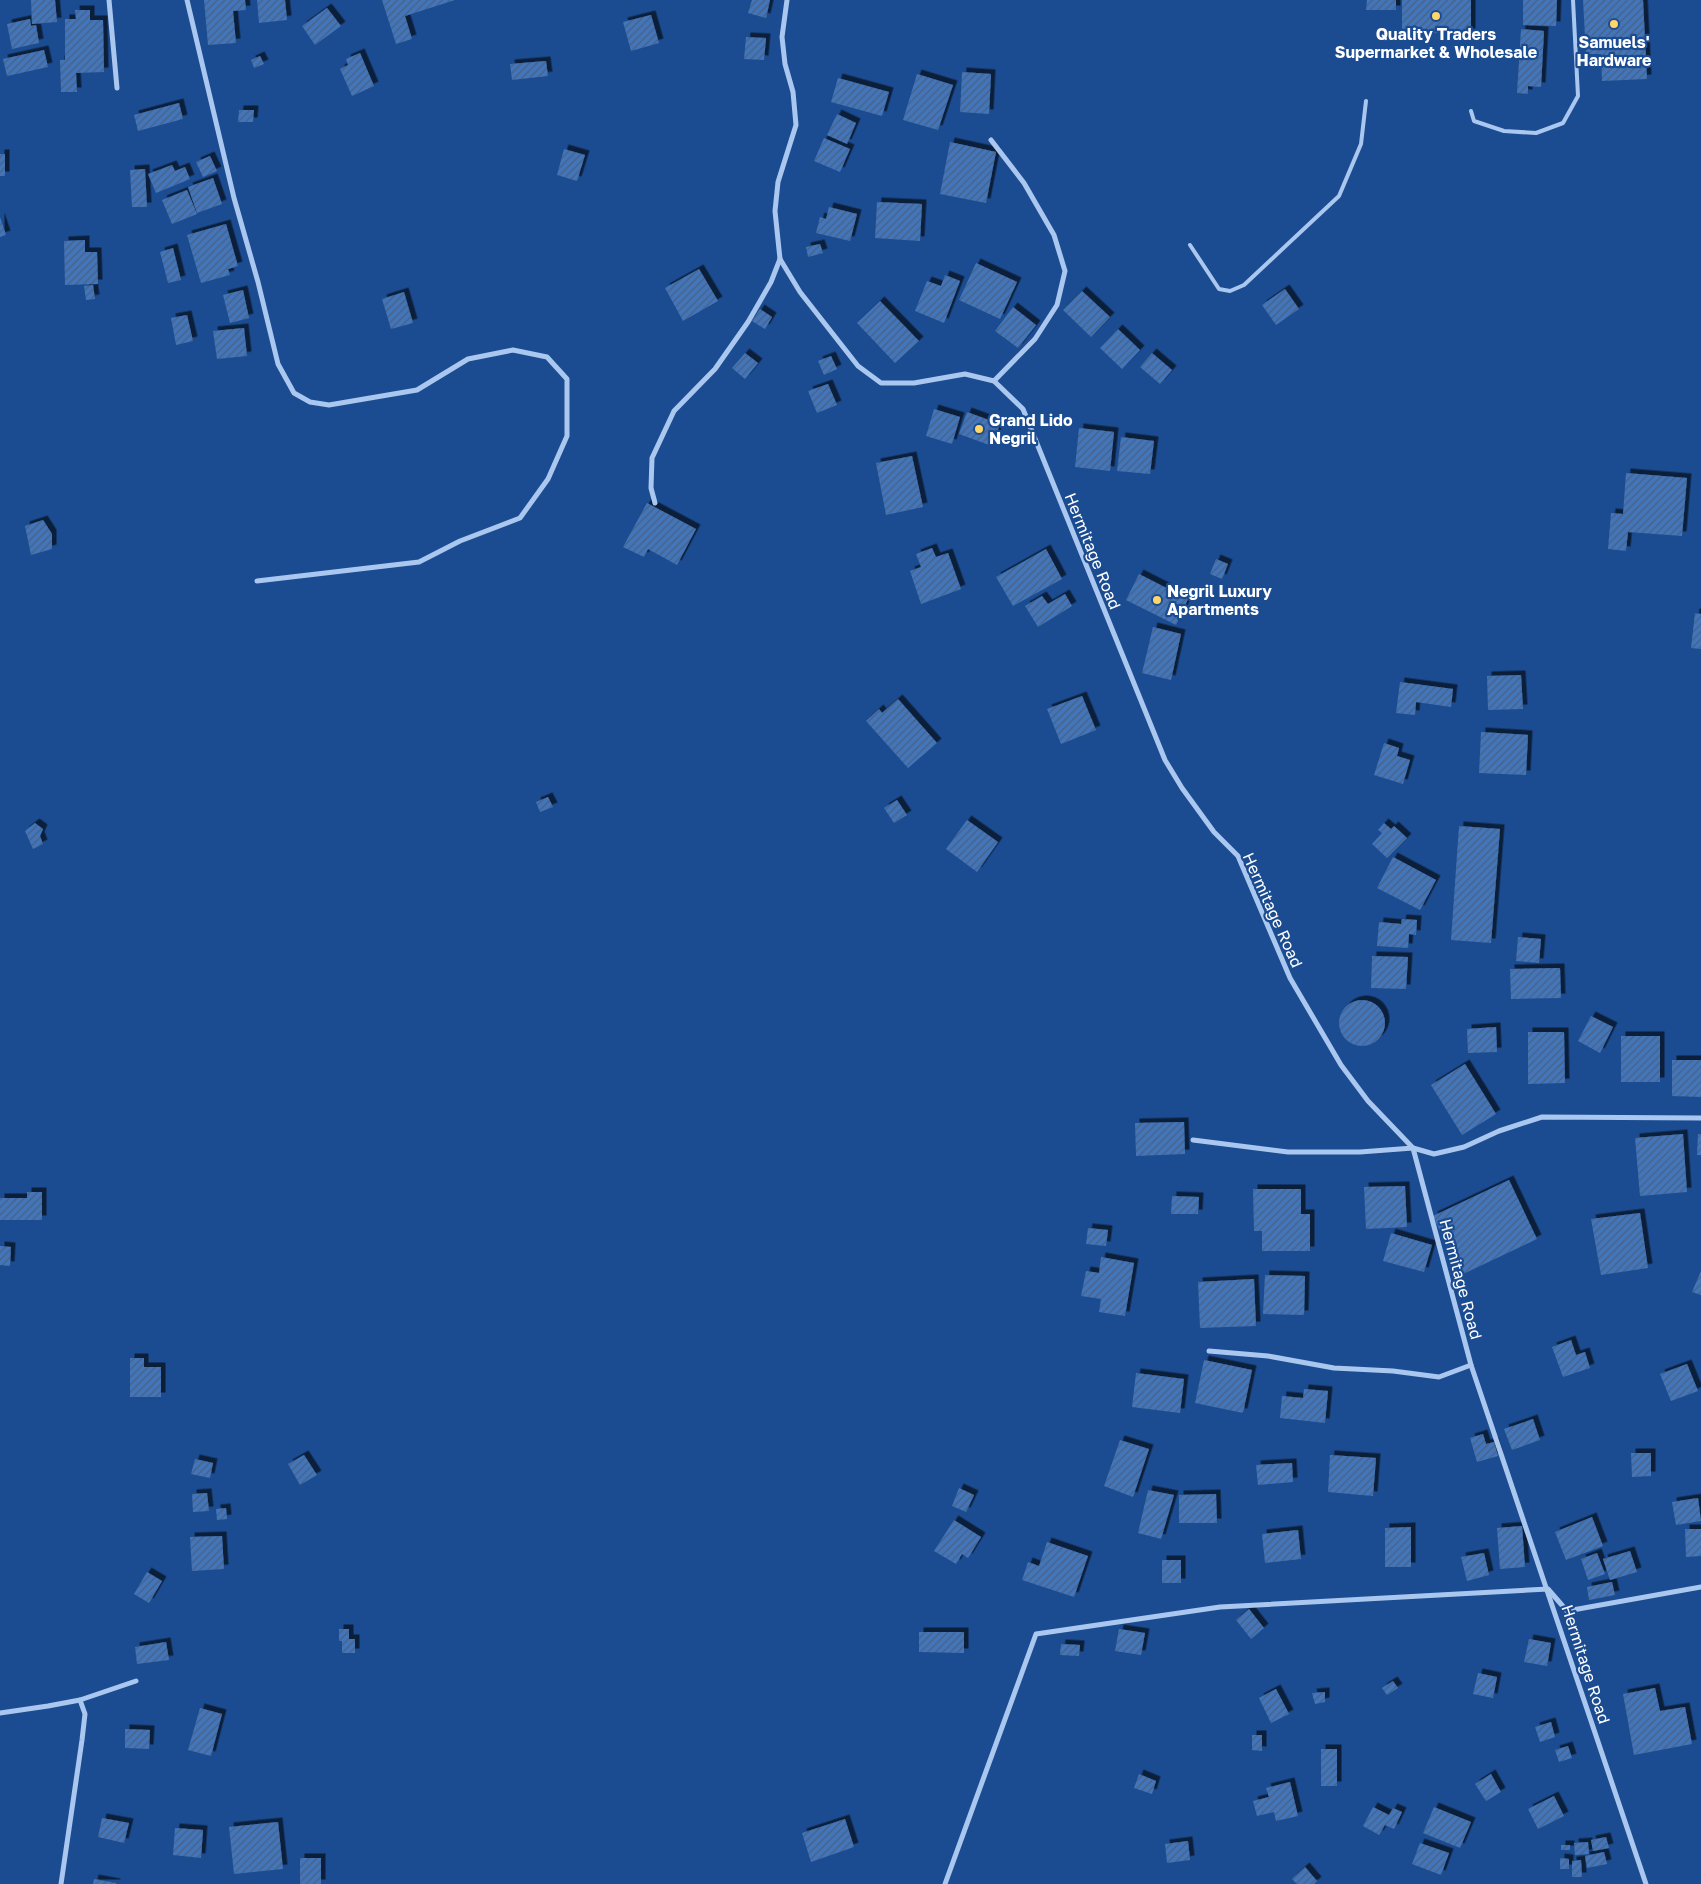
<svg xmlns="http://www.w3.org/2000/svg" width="1701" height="1884" font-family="'Golos Text',sans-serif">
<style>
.building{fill:url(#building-hatch);filter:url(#shadow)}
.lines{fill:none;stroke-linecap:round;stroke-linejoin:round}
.service{stroke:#aac7ef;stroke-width:4}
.minor{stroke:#aac7ef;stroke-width:5}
.poi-dot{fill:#ffd667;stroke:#1b4c91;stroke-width:2}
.labels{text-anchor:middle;stroke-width:4.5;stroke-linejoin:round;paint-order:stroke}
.poi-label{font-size:16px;font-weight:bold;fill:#fff;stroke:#1b4c91}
.street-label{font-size:16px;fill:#fff;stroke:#1b4c91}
</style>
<defs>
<pattern id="building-hatch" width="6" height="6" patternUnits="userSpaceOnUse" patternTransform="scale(1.25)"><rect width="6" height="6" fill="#4375b9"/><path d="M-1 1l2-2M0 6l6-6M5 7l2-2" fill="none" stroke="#486082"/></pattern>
<filter id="shadow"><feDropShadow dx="4.5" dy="-4.5" stdDeviation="0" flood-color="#0009"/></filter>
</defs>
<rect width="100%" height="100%" fill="#1b4c91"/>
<g class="building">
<path d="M31,0h24l2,22 -25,2z"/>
<path d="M204,0h41l1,10 -13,1 3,32 -28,2z"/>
<path d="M257,0h28l2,20 -28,3z"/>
<path d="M382,0h73l-50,16 7,23 -16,5z"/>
<path d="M752,0h18l-4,18 -18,-5z"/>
<path d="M1367,0h29v10h-30z"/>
<rect x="1402" y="0" width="69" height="33"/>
<path d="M1523,0h34l-1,26 -33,-1z"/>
<path d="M1583,0h60l4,79 -45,2 -1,-27h-15z"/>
<path d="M327,8l14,18 -26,19 -13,-19z"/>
<path d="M75,10h15v10h13l1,52 -28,1 1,19h-16l-1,-32h5v-41h11z"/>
<path d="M651,15l8,28 -28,8 -8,-29z"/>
<path d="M30,19l1,7 5,-1 3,18 -27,6 -5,-25z"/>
<path d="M1521,29l23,2 -3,56 -13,-1v8l-11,-1z"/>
<path d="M746,37l20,1 -2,22 -20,-1z"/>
<path d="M44,50l4,17 -41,9 -4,-17z"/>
<path d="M360,53l14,33 -22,10 -12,-27 8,-4 -2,-6z"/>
<path d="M260,56l4,8 -10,4 -3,-8z"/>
<path d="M546,61l2,15 -36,4 -2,-16z"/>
<path d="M962,72l29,2 -2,40 -29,-2z"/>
<path d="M917,74l36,11 -15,45 -35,-10z"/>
<path d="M838,78l51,14 -7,24 -51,-14z"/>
<path d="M179,103l4,16 -45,12 -4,-16z"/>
<path d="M239,110h15l-1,12h-15z"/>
<path d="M837,114l19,9 -9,21 -20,-9z"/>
<path d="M824,138l26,11 -10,23 -26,-11z"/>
<path d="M950,142l46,10 -10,51 -46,-9z"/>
<path d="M564,149l21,6 -8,26 -20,-6z"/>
<rect x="0" y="154" width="5" height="22"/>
<path d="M210,156l7,15 -14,6 -7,-15z"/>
<path d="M172,165l3,6 10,-4 5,12 -34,14 -8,-19z"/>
<path d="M145,169l2,38h-15l-2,-37z"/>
<path d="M213,178l9,26 -25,9 -9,-26z"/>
<path d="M187,190l10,24 -25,10 -10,-24z"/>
<path d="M877,202l45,2 -2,37 -45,-3z"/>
<path d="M829,207l28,7 -7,27 -34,-8 4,-16 6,2z"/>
<path d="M0,217l6,18 -6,2z"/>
<path d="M226,224l12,42 -10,3 2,6 -29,8 -14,-48z"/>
<path d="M85,240v12h12l1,32 -33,1 -1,-44z"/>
<path d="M820,244l3,9 -15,4 -2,-10z"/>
<path d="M173,248l8,32 -13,3 -8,-31z"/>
<path d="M976,263l41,19 -17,37 -41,-19z"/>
<path d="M699,269l19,32 -35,20 -18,-33z"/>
<path d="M945,275l15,6 -16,42 -29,-12 12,-30 14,5z"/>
<path d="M93,285l2,14 -9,1 -2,-14z"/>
<path d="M1285,289l14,20 -23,16 -14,-20z"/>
<path d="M243,290l6,28 -19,5 -7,-28z"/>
<path d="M1082,291l28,26 -19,20 -28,-27z"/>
<path d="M404,292l9,31 -22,6 -9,-30z"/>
<path d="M880,301l39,40 -24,22 -38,-40z"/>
<path d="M1013,307l23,18 -18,23 -23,-17z"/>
<path d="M760,309l12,8 -7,12 -13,-8z"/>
<path d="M187,315l6,26 -17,4 -5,-27z"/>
<path d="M244,328l3,28 -30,3 -4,-28z"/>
<path d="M1118,329l22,21 -18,19 -22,-21z"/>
<path d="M745,353l13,10 -13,16 -13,-11z"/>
<path d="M1152,353l20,17 -12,14 -20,-17z"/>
<path d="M831,356l6,13 -13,6 -6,-14z"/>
<path d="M828,384l9,21 -20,8 -9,-22z"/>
<path d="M934,409l26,8 -8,27 -26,-8z"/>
<path d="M967,412l33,12 -8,22 -33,-12z"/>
<path d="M1079,428l35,4 -4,39 -35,-4z"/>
<path d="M1121,437l33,4 -4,33 -33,-3z"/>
<path d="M912,456l11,51 -37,8 -10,-52z"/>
<path d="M1626,473l61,5 -5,58 -54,-4 -2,19 -18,-2 3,-36 12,1z"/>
<path d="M647,503l49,26 -19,36 -29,-16 -4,8 -21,-10z"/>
<path d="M43,520l9,14v15l-21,6 -6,-29z"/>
<path d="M932,548l4,9 12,-4 13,36 -40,15 -11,-33 11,-4 -5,-13z"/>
<path d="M1046,549l16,30 -49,27 -17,-29z"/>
<path d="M1216,559l12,5 -6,15 -12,-5z"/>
<path d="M1139,574l49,25 -12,26 -50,-25z"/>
<path d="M1065,594l7,12 -34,21 -13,-21 17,-10 6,8z"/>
<path d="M1695,613l6,1v35l-10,-1z"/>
<path d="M1153,627l28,7 -10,46 -29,-7z"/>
<path d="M1521,675l2,34 -35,1 -1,-34z"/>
<path d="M1400,682l53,7 -2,18 -35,-5 -1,13 -19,-2z"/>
<path d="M1082,696l14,34 -35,14 -14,-35z"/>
<path d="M898,699l39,44 -29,25 -42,-47 13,-12 3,4z"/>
<path d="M1481,732l47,3 -2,40 -47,-2z"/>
<path d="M1384,743l15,5 -2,8 13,4 -7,24 -29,-9z"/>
<path d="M548,797l5,10 -13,5 -4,-10z"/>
<path d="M897,800l10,15 -13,8 -10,-15z"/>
<path d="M967,820l31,22 -21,30 -31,-23z"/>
<path d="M35,823l8,6 -3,7 3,8 -10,5 -8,-18z"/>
<path d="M1384,823l7,6 3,-3 13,12 -20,20 -15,-14 10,-11 -4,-3z"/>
<path d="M1459,826l41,3 -9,114 -40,-3z"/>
<path d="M1393,857l43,23 -16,30 -43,-22z"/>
<path d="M1402,919l15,1 -1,15 -7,-1 -1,14 -31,-2 2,-24 22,2z"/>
<path d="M1518,937l23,2 -2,24 -23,-2z"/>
<path d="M1372,956l36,1 -2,32 -35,-1z"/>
<path d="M1560,968l1,30 -50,1 -1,-30z"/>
<circle cx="1362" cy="1023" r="23"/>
<path d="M1591,1016l22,11 -13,26 -22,-12z"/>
<path d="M1496,1027l1,25 -29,1 -1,-24z"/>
<path d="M1528,1032h36l1,51 -37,1z"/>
<rect x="1621" y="1036" width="39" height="46"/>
<path d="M1672,1060h29v37l-29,-1z"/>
<path d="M1465,1064l31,50 -34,21 -31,-50z"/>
<path d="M1184,1122l1,32 -49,2 -1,-33z"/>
<path d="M1683,1134l4,58 -47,4 -5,-58z"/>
<path d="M1698,1134h3v21h-4z"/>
<path d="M1509,1180l28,59 -76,36 -28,-59z"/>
<path d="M1405,1186l2,41 -41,2 -2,-42z"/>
<path d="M1253,1189h48v25h9v37h-48v-20h-8z"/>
<path d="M27,1192h15v28h-42v-22h27z"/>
<path d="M1172,1196l27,1 -1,17h-27z"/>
<path d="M1640,1213l8,55 -47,7 -10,-56z"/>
<path d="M1088,1228l20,2 -2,16 -20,-2z"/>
<path d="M1391,1233l41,12 -8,27 -41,-11z"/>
<path d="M0,1246l11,1 -1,19 -10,-1z"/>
<path d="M1101,1257l33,6 -9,53 -26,-4 2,-13 -20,-3 5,-25 13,2z"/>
<path d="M1701,1271v24l-9,-3z"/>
<path d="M1265,1275l40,1 -1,39 -41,-1z"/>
<path d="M1254,1279l2,47 -56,2 -2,-46z"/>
<path d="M1571,1340l5,15 9,-3 5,16 -27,9 -11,-30z"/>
<path d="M130,1358h14v9h17v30h-31z"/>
<path d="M1204,1360l48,10 -9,43 -48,-10z"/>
<path d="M1687,1364l11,27 -27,10 -11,-27z"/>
<path d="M1136,1373l48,6 -4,34 -48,-6z"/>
<path d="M1304,1389l24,2 -3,32 -45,-5 2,-22 21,2z"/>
<path d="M1533,1419l7,21 -28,10 -8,-21z"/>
<path d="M1483,1434l3,10 8,-2 4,14 -21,6 -7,-24z"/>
<path d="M1120,1440l29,9 -16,48 -29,-11z"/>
<path d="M1631,1453h20v23l-19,1z"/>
<path d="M304,1455l13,20 -17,10 -12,-21z"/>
<path d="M1330,1455l46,3 -3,38 -45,-4z"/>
<path d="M195,1459l18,4 -3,15 -19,-4z"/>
<path d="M1292,1463l1,19 -35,3 -2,-20z"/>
<path d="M959,1488l15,7 -8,17 -14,-6z"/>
<path d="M1148,1490l26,5 -13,44 -23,-6z"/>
<path d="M207,1493l2,18 -16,1 -1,-18z"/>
<path d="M1216,1494l1,29h-38v-28z"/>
<path d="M1698,1498l3,23 -25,4 -4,-23z"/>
<path d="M226,1508l1,11 -10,1 -1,-11z"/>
<path d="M1592,1517l11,29 -37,14 -11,-28z"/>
<path d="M954,1520l27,17 -13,21 -6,-4 -6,10 -22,-13z"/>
<path d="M1522,1526l3,41 -25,2 -3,-41z"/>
<path d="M1411,1527v40h-26v-39z"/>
<path d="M1685,1529h16v27l-15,1z"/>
<path d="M1298,1530l3,29 -36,4 -3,-29z"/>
<path d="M222,1536l2,33 -32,2 -2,-34z"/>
<path d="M1047,1542l41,14 -14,41 -52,-17 6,-18 11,4z"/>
<path d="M1630,1551l7,21 -27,8 -7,-21z"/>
<path d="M1484,1553l5,22 -22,6 -6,-24z"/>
<path d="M1597,1553l8,21 -17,6 -7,-21z"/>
<rect x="1162" y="1560" width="19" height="23"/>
<path d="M147,1572l15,9 -13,22 -15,-9z"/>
<path d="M1612,1582l3,13 -26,5 -2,-13z"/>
<path d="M1249,1609l15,19 -13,11 -15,-19z"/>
<path d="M339,1629h10v10h6v14h-13v-12h-3z"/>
<path d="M1119,1629l26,4 -4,22 -26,-4z"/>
<path d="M919,1632h45v21l-45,-1z"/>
<path d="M1529,1639l22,4 -4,23 -23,-4z"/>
<path d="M166,1642l3,18 -32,4 -2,-17z"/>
<path d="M1061,1644l19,1 -1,11 -19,-1z"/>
<path d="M1478,1673l19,4 -4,21 -20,-4z"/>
<path d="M1393,1681l5,7 -11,7 -5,-7z"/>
<path d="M1655,1688l5,23 25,-4 7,37 -58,11 -11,-61z"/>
<path d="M1276,1689l13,25 -18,9 -12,-25z"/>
<path d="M1325,1692v10l-10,2 -3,-11z"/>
<path d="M200,1708l22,6 -11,42 -23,-6z"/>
<path d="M1551,1722l4,15 -15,5 -5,-15z"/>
<path d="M125,1729l25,1 -1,19 -24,-1z"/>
<path d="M1252,1735h10v16l-10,-1z"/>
<path d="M1568,1746l4,12 -13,4 -4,-12z"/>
<rect x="1321" y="1749" width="16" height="37"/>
<path d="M1139,1774l17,7 -4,13 -18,-6z"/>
<path d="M1491,1774l10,18 -15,9 -11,-17z"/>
<path d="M1290,1782l8,34 -22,5 -2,-9 -17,4 -4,-15 16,-4 -3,-9z"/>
<path d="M1554,1796l10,20 -26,13 -10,-20z"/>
<path d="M1373,1807l16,8 4,-7 9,4 -8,17 -9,-4 -6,10 -16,-9z"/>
<path d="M1434,1807l37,15 -11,26 -37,-15z"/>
<path d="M102,1818l27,5 -5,20 -26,-6z"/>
<path d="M845,1819l9,28 -43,15 -9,-29z"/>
<path d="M278,1822l5,47 -49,5 -5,-47z"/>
<path d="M175,1828l28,2 -2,28 -28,-3z"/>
<path d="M1606,1837l3,11 -16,3 -2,-11z"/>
<path d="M1188,1841l2,19 -23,3 -2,-19z"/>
<path d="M1588,1842l1,12 -14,1 -1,-12z"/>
<path d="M1420,1843l29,10 -8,22 -29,-11z"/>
<rect x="1561" y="1845" width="9" height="5"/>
<path d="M1604,1852l3,12 -20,4 -2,-12z"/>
<rect x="300" y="1858" width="21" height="26"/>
<path d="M1560,1858l9,1v10h-9z"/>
<path d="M1581,1860l1,17h-10v-16z"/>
<path d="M1305,1867l12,14 -3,3h-17l-5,-5z"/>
<path d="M94,1879l22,4v1h-23z"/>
</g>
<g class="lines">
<g class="service">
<path d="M1471,111l3,10 30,10 32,2 27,-10 15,-27 -5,-96"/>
<path d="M1190,245l29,44 11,2 14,-6 95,-89 22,-52 5,-43"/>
</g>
<g class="minor">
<path d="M109,0l8,88"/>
<path d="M187,0l47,198 24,84 20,82 16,29 16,9 19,3 88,-15 51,-31 45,-9 34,7 20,22v57l-19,43 -28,39 -60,23 -41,21 -162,19"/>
<path d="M787,0l-5,37 3,27 8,28 3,33 -18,57 -3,29 5,48 20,33 58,74 23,17h33l51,-9 29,7 29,28 142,351 17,28 32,44 24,24 52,122 51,87 27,36 45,47 58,217 175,519"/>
<path d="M991,140l33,43 30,52 11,36 -8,34 -22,34 -41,42"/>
<path d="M655,503l-4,-15 1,-30 22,-47 41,-42 33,-47 23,-40 9,-23"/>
<path d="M1193,1140l95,12h72l53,-4 21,6 30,-7 35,-16 43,-14 159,1"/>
<path d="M1209,1351l59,5 66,12 59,3 46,6 32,-12"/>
<path d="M0,1713l48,-7 32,-6 56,-19"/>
<path d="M61,1884l21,-144 3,-26 -5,-14"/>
<path d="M945,1884l91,-250 184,-27 328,-18 19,22 134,-24"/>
</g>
</g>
<g class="poi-dot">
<circle cx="1436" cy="16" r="5"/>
<circle cx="1614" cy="24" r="5"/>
<circle cx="979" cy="429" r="5"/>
<circle cx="1157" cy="600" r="5"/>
</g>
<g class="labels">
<g class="poi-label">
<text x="1436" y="40">Quality Traders<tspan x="1436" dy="18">Supermarket &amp; Wholesale</tspan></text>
<text x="1614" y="48">Samuels'<tspan x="1614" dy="18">Hardware</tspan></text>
<text x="989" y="426" text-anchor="start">Grand Lido<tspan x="989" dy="18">Negril</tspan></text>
<text x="1167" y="597" text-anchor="start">Negril Luxury<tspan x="1167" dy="18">Apartments</tspan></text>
</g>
<g class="street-label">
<text transform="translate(1093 551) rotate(68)" y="6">Hermitage Road</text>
<text transform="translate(1273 910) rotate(66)" y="6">Hermitage Road</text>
<text transform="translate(1461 1279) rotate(75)" y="6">Hermitage Road</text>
<text transform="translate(1586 1664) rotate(72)" y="6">Hermitage Road</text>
</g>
</g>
</svg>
